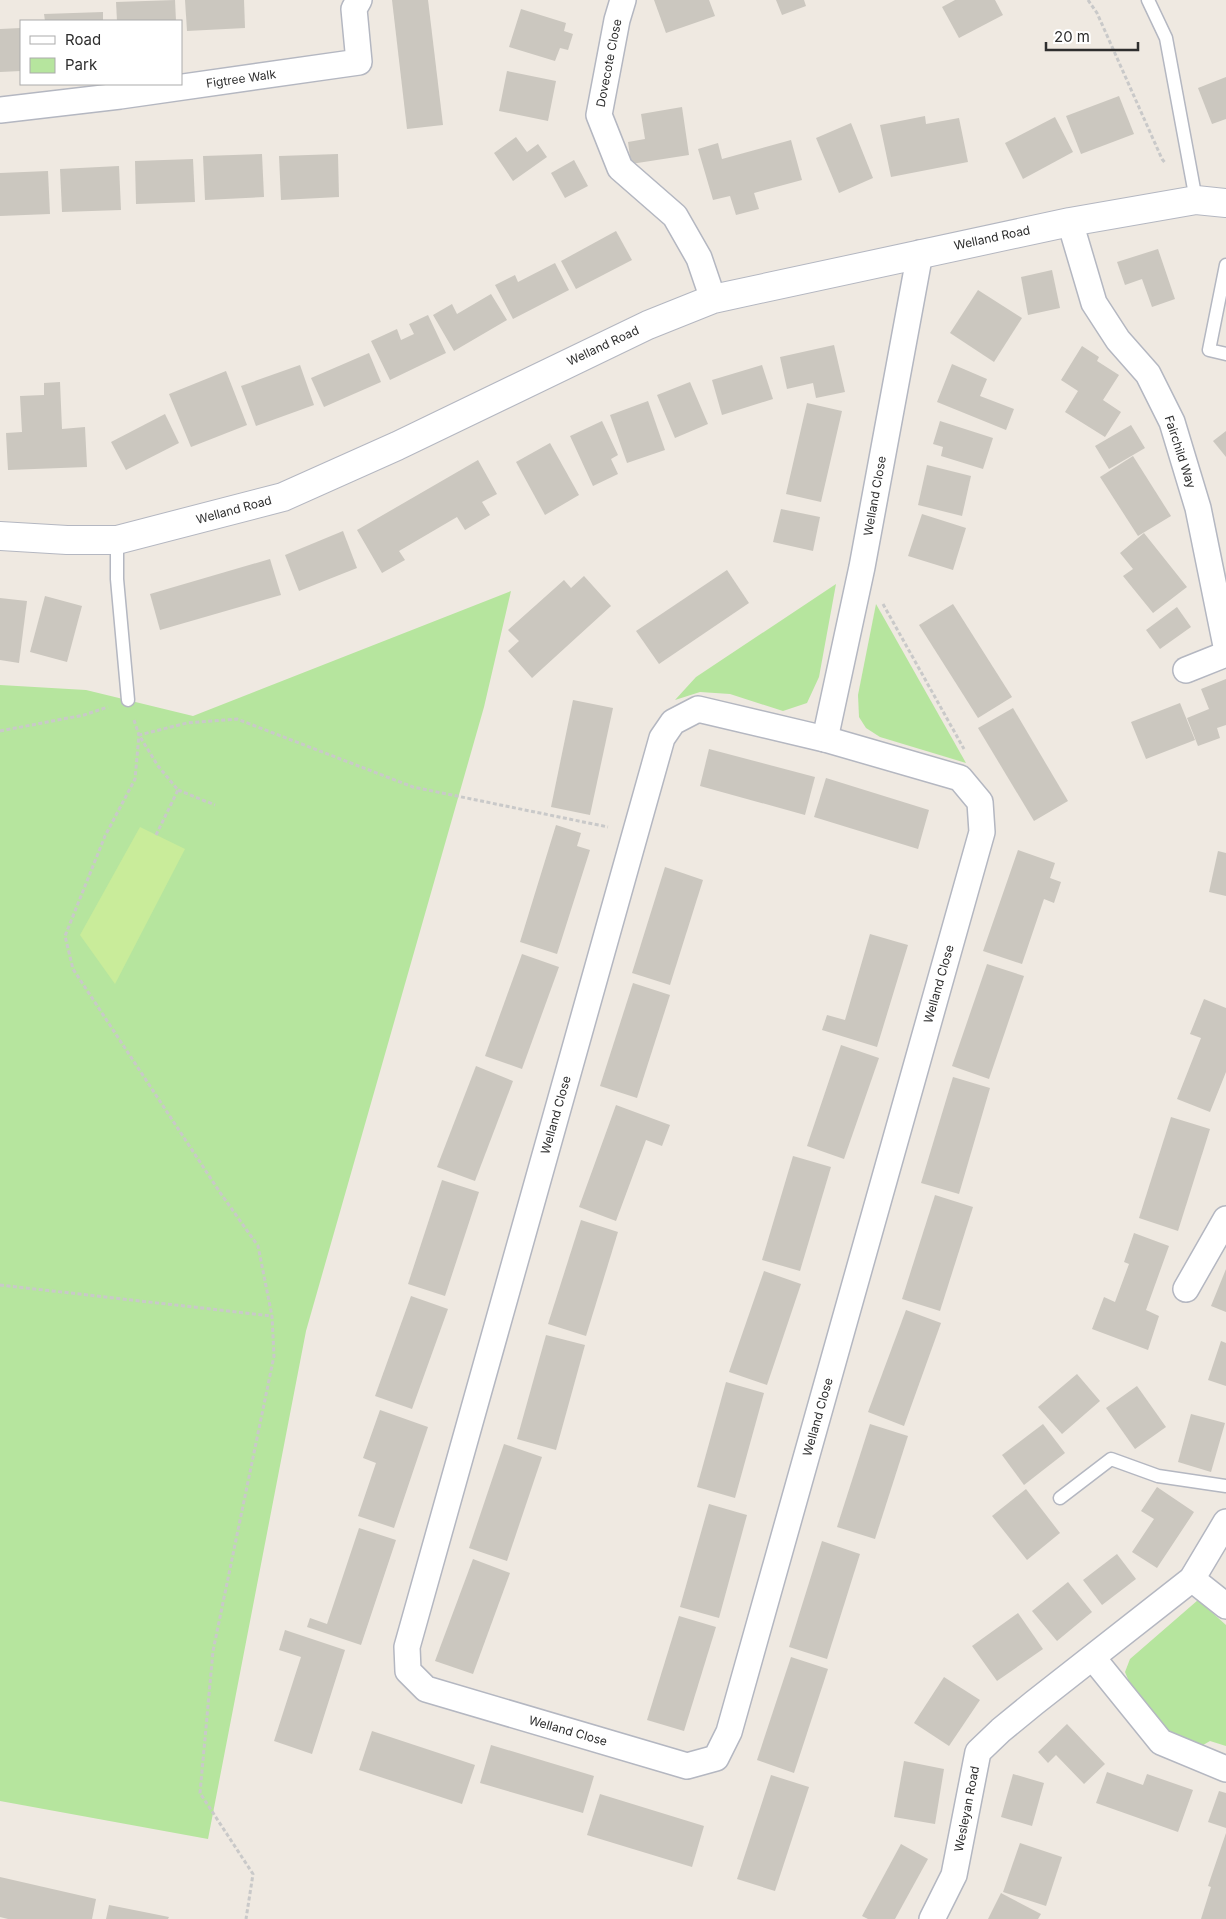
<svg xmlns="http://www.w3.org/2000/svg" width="1226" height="1919" font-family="Inter,sans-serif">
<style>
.green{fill:#b6e59e}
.pitch{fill:#c9ec9a}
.building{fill:#cbc7bf}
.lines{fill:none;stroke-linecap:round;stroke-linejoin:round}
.service-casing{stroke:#b4b7c1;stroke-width:15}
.minor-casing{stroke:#b4b7c1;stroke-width:28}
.tertiary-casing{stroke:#b4b7c1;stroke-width:30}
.path{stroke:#c9c9c9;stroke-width:3;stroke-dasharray:4 2.5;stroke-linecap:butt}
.service{stroke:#fff;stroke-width:12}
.minor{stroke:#fff;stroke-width:25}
.tertiary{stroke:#fff;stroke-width:28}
.labels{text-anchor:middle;stroke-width:4;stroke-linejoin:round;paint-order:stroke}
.street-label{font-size:12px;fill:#2e2e2e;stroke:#fff}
</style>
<rect width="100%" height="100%" fill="#efe9e1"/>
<g class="green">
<path d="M836,584l-17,93 -12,26 -24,8 -53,-17 -30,-2 -25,8 21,-23z"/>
<path d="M511,591l-27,116 -178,624 -98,508 -208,-38v-1116l86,5 107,26z"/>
<path d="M876,604l90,159 -86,-26 -14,-9 -7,-11 -1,-22z"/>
<path d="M1198,1600l28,25v121l-16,-5 -12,7 -33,-15 -28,-32 -12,-29 5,-13z"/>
</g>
<path class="pitch" d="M140,827l45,22 -70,135 -35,-49z"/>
<g class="building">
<path d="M175,0l1,21h-59l-1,-19z"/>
<path d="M185,0h59l1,28 -58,3z"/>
<path d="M392,0h36l15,125 -36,4z"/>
<path d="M654,0h55l6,16 -49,17z"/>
<path d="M776,0h28l2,6 -24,9z"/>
<path d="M955,0h40l8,15 -44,23 -17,-31z"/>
<path d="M521,9l45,14 -2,8 9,3 -5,16 -8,-2 -5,13 -46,-14z"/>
<path d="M103,12v9h-58l-1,-7z"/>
<path d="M21,28v43l-21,1v-43z"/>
<path d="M507,71l49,10 -8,40 -49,-10z"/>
<path d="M1226,77v42l-14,5 -14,-36z"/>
<path d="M1119,96l15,38 -53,20 -15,-38z"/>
<path d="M682,107l7,48 -58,9 -3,-22 17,-3 -4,-25z"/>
<path d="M925,116l1,8 33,-6 9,44 -77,15 -11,-52z"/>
<path d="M1055,117l18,35 -50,27 -18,-36z"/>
<path d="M851,123l22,55 -34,15 -23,-55z"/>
<path d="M516,137l11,15 11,-8 9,13 -34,24 -19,-28z"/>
<path d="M791,140l11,40 -48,13 5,16 -23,6 -6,-19 -17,4 -15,-51 20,-6 4,16z"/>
<path d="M262,154l2,43 -59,3 -2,-44z"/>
<path d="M338,154l1,43 -58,3 -2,-44z"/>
<path d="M193,159l2,43 -59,2 -1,-43z"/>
<path d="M574,160l14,26 -23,12 -14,-25z"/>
<path d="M119,166l2,44 -59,2 -2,-43z"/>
<path d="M48,171l2,43 -50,2v-43z"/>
<path d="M616,231l16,29 -56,29 -15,-28z"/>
<path d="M1158,249l17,50 -23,8 -10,-28 -17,6 -8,-23z"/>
<path d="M555,263l14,27 -56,29 -18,-34 20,-10 3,7z"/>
<path d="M1052,270l8,38 -32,7 -7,-38z"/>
<path d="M978,290l44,28 -28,44 -44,-29z"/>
<path d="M491,294l16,26 -53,31 -21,-36 19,-11 5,10z"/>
<path d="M428,315l18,38 -56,27 -19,-39 26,-12 4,11 13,-6 -5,-10z"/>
<path d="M834,345l11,47 -29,6 -3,-15 -26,6 -7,-32z"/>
<path d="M1082,346l17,11 -2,4 22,14 -16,25 18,12 -16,25 -40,-25 13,-21 -17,-11z"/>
<path d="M369,353l12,29 -57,25 -13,-29z"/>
<path d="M952,364l35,15 -7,17 34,13 -8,21 -69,-28z"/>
<path d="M300,365l14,40 -58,21 -15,-40z"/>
<path d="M762,365l11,34 -51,16 -10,-35z"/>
<path d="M226,371l21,54 -56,22 -22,-53z"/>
<path d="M60,382l2,47 23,-2 2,40 -79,3 -2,-37 16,-1 -2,-36 24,-1v-12z"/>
<path d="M690,382l18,42 -33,14 -18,-43z"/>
<path d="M648,401l17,49 -38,13 -17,-48z"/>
<path d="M807,403l35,8 -21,91 -35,-8z"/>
<path d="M165,414l14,29 -53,27 -15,-28z"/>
<path d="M602,421l16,34 -7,4 7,15 -25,12 -23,-50z"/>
<path d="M940,421l53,17 -10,31 -42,-13 2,-9 -10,-3z"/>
<path d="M1131,425l14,23 -36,21 -14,-23z"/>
<path d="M1226,431v26l-13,-16z"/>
<path d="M550,443l29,52 -34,20 -29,-53z"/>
<path d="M1133,456l38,60 -33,20 -38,-59z"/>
<path d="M478,460l19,34 -15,8 8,13 -25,15 -8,-13 -58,34 6,9 -23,13 -25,-43z"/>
<path d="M927,465l44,11 -9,40 -44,-11z"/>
<path d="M781,509l39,8 -7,34 -40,-9z"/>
<path d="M922,514l44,14 -13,42 -45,-14z"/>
<path d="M343,531l14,37 -58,23 -14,-36z"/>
<path d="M1144,533l43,54 -34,26 -30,-37 10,-7 -13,-16z"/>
<path d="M270,559l11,36 -121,35 -10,-36z"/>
<path d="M727,570l22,33 -90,61 -23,-33z"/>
<path d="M584,576l27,30 -79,72 -24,-27 11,-10 -11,-11 56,-50 7,8z"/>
<path d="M45,596l37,10 -15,56 -37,-10z"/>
<path d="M0,598l27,3 -8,62 -19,-3z"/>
<path d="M953,604l59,93 -34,21 -59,-93z"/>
<path d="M1177,607l14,20 -31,22 -14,-19z"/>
<path d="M1226,679v46l-9,3 3,10 -22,8 -11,-28 22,-9 -8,-20z"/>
<path d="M573,700l40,8 -23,107 -39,-8z"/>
<path d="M1180,703l15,37 -49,19 -15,-37z"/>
<path d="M1013,708l55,93 -34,20 -56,-93z"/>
<path d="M709,749l106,28 -10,38 -105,-29z"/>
<path d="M826,778l103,32 -11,39 -104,-32z"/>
<path d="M556,825l25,8 -4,13 13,4 -33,104 -37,-12z"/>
<path d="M1018,850l37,13 -5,15 11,4 -7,21 -10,-4 -22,65 -39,-13z"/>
<path d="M1218,851l8,2v43l-17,-4z"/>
<path d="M665,867l38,13 -33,105 -38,-12z"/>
<path d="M870,934l38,11 -31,102 -55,-17 5,-15 18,5z"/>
<path d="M522,954l37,13 -37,102 -37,-13z"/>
<path d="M987,964l37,12 -35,103 -37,-13z"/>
<path d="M633,983l37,12 -33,103 -37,-12z"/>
<path d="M1204,999l22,9v64l-16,40 -33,-13 24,-61 -11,-4z"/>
<path d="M841,1045l38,13 -35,101 -37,-13z"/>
<path d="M476,1066l37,15 -38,100 -38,-14z"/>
<path d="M953,1077l37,11 -31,106 -38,-11z"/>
<path d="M616,1105l54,20 -8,21 -16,-6 -30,81 -37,-14z"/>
<path d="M1171,1117l39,12 -32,102 -39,-13z"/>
<path d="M793,1156l38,11 -31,104 -38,-11z"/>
<path d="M442,1180l37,12 -34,104 -37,-12z"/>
<path d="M935,1195l38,12 -33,104 -38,-12z"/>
<path d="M581,1220l37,12 -32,104 -38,-12z"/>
<path d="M1134,1233l35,13 -23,64 13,6 -11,34 -56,-21 12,-32 11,5 14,-38 -5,-2z"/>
<path d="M1226,1269v43l-15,-6z"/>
<path d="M764,1271l37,13 -34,101 -38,-13z"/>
<path d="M411,1296l37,13 -36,100 -37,-13z"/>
<path d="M906,1310l35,13 -37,103 -36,-14z"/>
<path d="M546,1335l39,10 -29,105 -39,-11z"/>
<path d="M1221,1341l5,2v43l-18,-6z"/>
<path d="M1077,1374l23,27 -38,33 -24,-27z"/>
<path d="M726,1382l38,11 -29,105 -38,-11z"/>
<path d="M1137,1386l29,41 -31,22 -29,-41z"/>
<path d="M380,1410l48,17 -34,101 -36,-12 18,-53 -13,-5z"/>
<path d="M1191,1414l34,9 -14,49 -33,-10z"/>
<path d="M870,1424l38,12 -33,103 -38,-12z"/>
<path d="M1043,1424l22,29 -41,32 -22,-30z"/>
<path d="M504,1444l38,13 -35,104 -38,-13z"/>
<path d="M1157,1487l37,25 -37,56 -25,-16 22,-33 -13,-8z"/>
<path d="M1026,1489l34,44 -33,27 -35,-44z"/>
<path d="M709,1504l38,11 -28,103 -39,-11z"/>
<path d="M359,1528l37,12 -35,105 -54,-18 3,-9 17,6z"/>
<path d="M822,1541l38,13 -33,105 -38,-12z"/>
<path d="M1117,1554l19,25 -34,26 -19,-25z"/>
<path d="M473,1559l37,14 -37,101 -38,-13z"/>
<path d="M1068,1582l24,30 -35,29 -25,-30z"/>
<path d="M1018,1613l25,36 -46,32 -25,-35z"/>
<path d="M679,1616l37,11 -32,104 -37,-11z"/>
<path d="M285,1630l60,20 -33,104 -38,-13 27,-84 -22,-7z"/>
<path d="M791,1657l37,12 -34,104 -37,-13z"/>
<path d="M944,1677l36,23 -31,46 -35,-23z"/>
<path d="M1067,1724l38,40 -21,20 -28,-29 -8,8 -10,-11z"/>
<path d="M372,1731l103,34 -13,39 -103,-34z"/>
<path d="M491,1745l103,31 -11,37 -103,-30z"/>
<path d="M904,1761l40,8 -9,55 -41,-7z"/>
<path d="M1107,1772l36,13 4,-11 46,16 -15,42 -82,-29z"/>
<path d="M1013,1774l31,9 -12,43 -31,-9z"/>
<path d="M771,1775l38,12 -34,104 -38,-12z"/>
<path d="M1219,1791l7,2v35l-18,-6z"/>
<path d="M600,1794l104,32 -12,41 -105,-32z"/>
<path d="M1226,1833v86h-25l10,-32 -3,-1z"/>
<path d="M1020,1843l42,14 -16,49 -43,-14z"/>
<path d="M901,1844l27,15 -33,60h-27l-6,-3z"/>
<path d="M0,1877l96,22 -4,20h-84l-8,-2z"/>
<path d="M1001,1893l40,21 -3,5h-50z"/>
<path d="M109,1905l60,12 -1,2h-62z"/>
</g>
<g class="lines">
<g class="service-casing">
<g id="service">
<path d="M1148,0l18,38 30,162"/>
<path d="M1226,265l-17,85 17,4"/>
<path d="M117,540v39l11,121"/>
<path d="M1060,1498l51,-39 47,17 68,10"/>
</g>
</g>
<g class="minor-casing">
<g id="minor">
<path d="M623,0l-6,20 -18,95 21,53 55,48 24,42 14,41"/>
<path d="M0,110l120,-14 239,-34 -5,-53 5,-9"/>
<path d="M1070,222l24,81 24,37 30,34 24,48 26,86 28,138"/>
<path d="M1186,670l40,-16"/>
<path d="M698,709l127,30 135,39 20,24 2,30 -253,900 -13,26 -29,8 -261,-77 -18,-18 -1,-24 255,-909 11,-16z"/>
<path d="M825,739l37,-172 58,-314"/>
<path d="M1186,1289l40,-70"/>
<path d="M1192,1579l34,27"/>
<path d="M1093,1658l68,84 65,27"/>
<path d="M932,1919l22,-44 24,-123 23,-22 33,-27 158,-124 34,-57"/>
</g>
</g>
<g class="tertiary-casing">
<path id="tertiary" d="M0,536l67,4h50l166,-43 114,-51 251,-121 65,-26 357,-77 126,-22 30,3"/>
</g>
<g class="path">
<path d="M1088,0l9,13 65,146 4,5"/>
<path d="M883,604l81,145"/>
<path d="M134,720l5,15 -4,44 -30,57 -40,100 8,33 146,222 39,55 14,70 2,40 -61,295 -13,142 53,81 -7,45"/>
<path d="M0,731l84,-16 24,-8"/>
<path d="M178,790l37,15"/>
<path d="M156,835l22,-45 -20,-24 -19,-31 48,-12 50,-4 176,68 195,40"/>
<path d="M0,1285l272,31"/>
</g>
<use href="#service" class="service"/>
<use href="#minor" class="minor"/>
<use href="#tertiary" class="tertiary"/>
</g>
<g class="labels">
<g class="street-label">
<text transform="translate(609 63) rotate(-79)" y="4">Dovecote Close</text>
<text transform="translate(241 79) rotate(-8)" y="4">Figtree Walk</text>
<text transform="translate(992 238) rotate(-12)" y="4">Welland Road</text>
<text transform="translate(603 346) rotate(-25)" y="4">Welland Road</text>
<text transform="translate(1180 452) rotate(72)" y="4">Fairchild Way</text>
<text transform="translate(875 496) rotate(-80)" y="4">Welland Close</text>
<text transform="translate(234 510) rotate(-15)" y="4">Welland Road</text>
<text transform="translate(939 984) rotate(-74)" y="4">Welland Close</text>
<text transform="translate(556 1115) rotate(-74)" y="4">Welland Close</text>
<text transform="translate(818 1417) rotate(-74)" y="4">Welland Close</text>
<text transform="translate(568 1731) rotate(16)" y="4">Welland Close</text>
<text transform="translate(967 1809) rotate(-79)" y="4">Wesleyan Road</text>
</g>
</g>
<rect x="20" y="20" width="162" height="65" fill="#ffffff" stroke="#ababab"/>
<rect x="30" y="36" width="25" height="8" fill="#ffffff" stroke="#ababab"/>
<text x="65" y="45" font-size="15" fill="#2e2e2e">Road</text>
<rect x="30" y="58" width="25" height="15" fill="#b6e59e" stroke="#ababab"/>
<text x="65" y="70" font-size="15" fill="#2e2e2e">Park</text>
<path d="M1046 42v8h92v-8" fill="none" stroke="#2e2e2e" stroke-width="2.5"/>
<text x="1054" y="42" font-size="15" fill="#2e2e2e" stroke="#ffffff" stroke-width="4" paint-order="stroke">20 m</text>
</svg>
